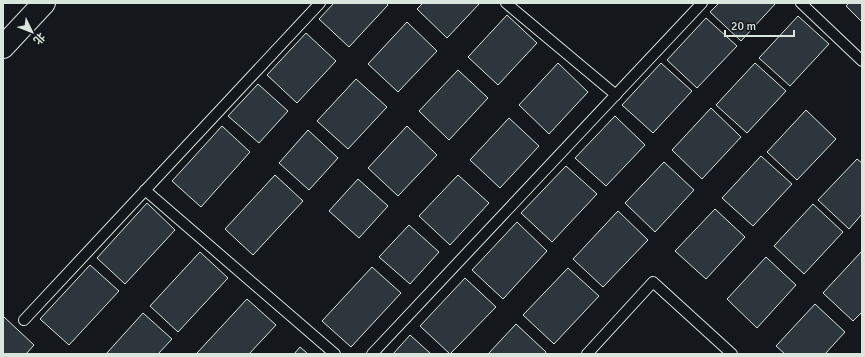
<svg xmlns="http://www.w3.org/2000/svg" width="865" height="357" font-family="Signika,'Noto Sans SC',sans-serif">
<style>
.building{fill:#2c363c;stroke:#d8e6dc}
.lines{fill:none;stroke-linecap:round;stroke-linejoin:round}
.lane-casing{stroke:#d8e6dc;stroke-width:12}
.secondary-casing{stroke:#d8e6dc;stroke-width:24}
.lane{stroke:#14181c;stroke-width:10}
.secondary{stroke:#14181c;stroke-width:22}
</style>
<rect width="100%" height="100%" fill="#14181c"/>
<g class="building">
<path d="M334,3h52l2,2 -39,42 -30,-28z"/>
<path d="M423,3h57l-33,35 -30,-29z"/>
<path d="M719,3h57l-35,38 -31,-29z"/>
<path d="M849,3h13v19l-16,-16z"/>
<path d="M507,15l30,28 -39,42 -30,-28z"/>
<path d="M798,16l31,28 -39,42 -31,-28z"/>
<path d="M706,18l31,28 -40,42 -30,-28z"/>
<path d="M407,22l30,29 -39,41 -30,-28z"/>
<path d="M306,33l30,28 -39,42 -30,-28z"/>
<path d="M558,63l30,29 -39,42 -30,-29z"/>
<path d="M661,63l31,28 -39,42 -31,-28z"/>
<path d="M755,63l31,28 -39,42 -31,-28z"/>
<path d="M458,70l30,28 -39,42 -30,-29z"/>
<path d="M356,79l31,28 -39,42 -31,-28z"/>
<path d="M258,84l30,27 -29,32 -31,-27z"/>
<path d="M711,108l30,29 -39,42 -30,-29z"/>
<path d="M806,110l30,29 -39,41 -30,-28z"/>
<path d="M615,116l30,29 -39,41 -31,-28z"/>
<path d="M509,118l30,28 -39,42 -30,-28z"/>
<path d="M222,126l28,26 -49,55 -29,-26z"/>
<path d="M407,126l30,29 -39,41 -30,-28z"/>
<path d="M308,130l30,28 -29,32 -30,-27z"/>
<path d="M761,156l31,28 -39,42 -31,-28z"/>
<path d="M857,159l5,4v51l-13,15 -31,-29z"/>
<path d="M664,162l30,28 -39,42 -30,-29z"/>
<path d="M566,166l31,28 -45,48 -31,-29z"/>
<path d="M275,175l28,26 -50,54 -28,-26z"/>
<path d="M458,175l31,28 -39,42 -31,-29z"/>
<path d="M358,179l30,27 -29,32 -30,-27z"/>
<path d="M147,203l28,27 -50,54 -28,-26z"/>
<path d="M813,204l30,28 -39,42 -30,-28z"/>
<path d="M715,209l30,28 -39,42 -31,-28z"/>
<path d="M618,211l30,29 -45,47 -30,-28z"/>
<path d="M517,222l30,29 -44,48 -31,-29z"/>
<path d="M409,225l30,27 -29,32 -31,-27z"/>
<path d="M862,251v61l-9,9 -30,-28z"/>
<path d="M200,252l28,26 -50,54 -28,-26z"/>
<path d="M766,257l30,28 -39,43 -30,-29z"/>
<path d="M90,265l29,26 -50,54 -29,-26z"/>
<path d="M372,267l29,26 -50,54 -29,-26z"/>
<path d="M568,268l31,28 -45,48 -31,-29z"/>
<path d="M465,278l31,29 -46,47 -30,-28z"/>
<path d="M247,299l29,26 -27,29h-50l-2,-1z"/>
<path d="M815,304l30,28 -20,22h-40l-9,-8z"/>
<path d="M143,313l29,26 -14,15h-52z"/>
<path d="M3,316l31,29 -8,9h-23z"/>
<path d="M516,324l30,28 -1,2h-57z"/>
<path d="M410,335l21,19h-38z"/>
<path d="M300,347l8,7h-14z"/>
</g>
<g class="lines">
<g class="lane-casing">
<g id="lane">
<path d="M506,3l110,92"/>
<path d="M801,3l61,58"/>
<path d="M145,190l190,164"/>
<path d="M24,320l296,-317"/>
<path d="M372,354l330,-351"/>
<path d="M587,354l66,-72 79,72"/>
</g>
</g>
<g class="secondary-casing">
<path id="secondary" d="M3,47l41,-44"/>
</g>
<use href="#lane" class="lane"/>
<use href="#secondary" class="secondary"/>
</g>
<rect width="865" height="357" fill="none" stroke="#d8e6dc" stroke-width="8"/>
<g transform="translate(32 32) rotate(133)" stroke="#14181c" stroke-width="3" paint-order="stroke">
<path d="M0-3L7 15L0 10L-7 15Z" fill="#d8e6dc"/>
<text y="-6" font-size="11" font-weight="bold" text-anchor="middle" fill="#d8e6dc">北</text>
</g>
<path d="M725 30v6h69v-6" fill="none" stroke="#d8e6dc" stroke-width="2"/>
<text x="731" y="30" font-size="12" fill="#d8e6dc" stroke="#14181c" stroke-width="3" paint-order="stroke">20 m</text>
</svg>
